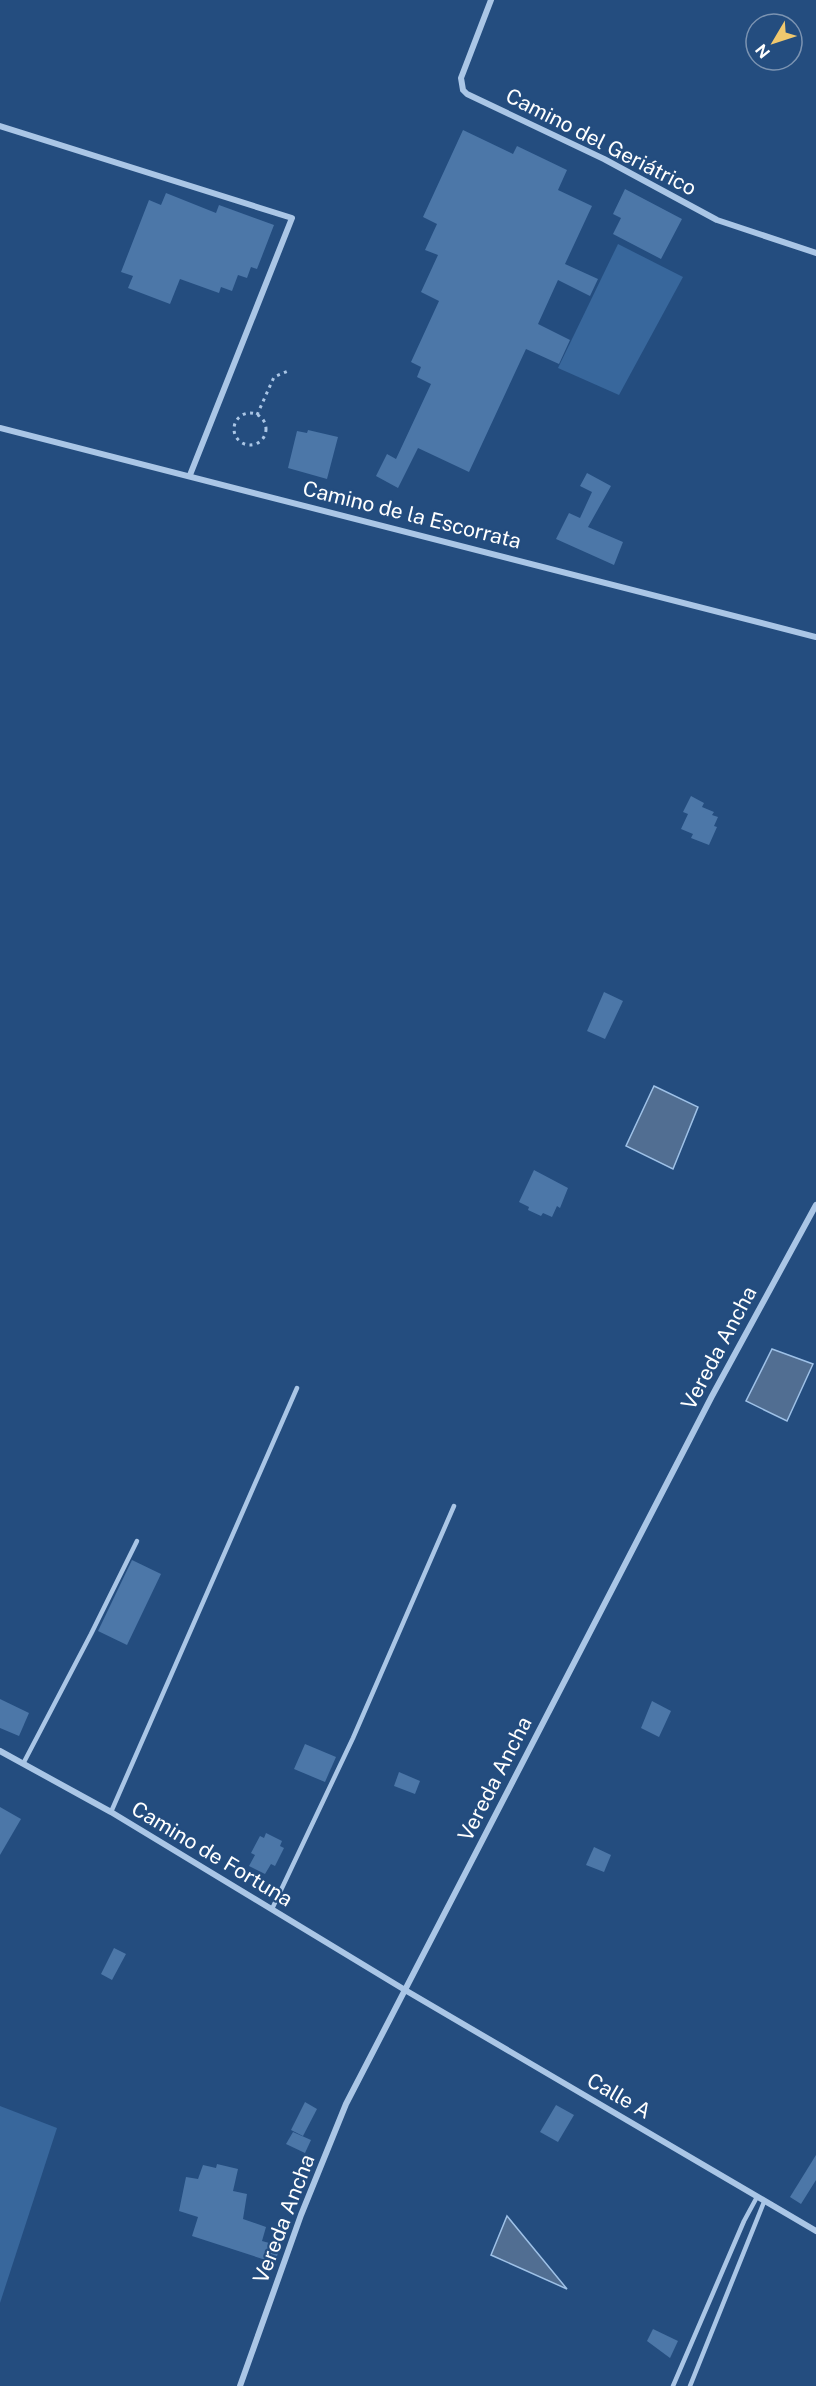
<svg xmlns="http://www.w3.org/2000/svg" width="816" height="2386" font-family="'Public Sans',sans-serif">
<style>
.green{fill:#38679c}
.water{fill:#516e92;stroke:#9ec1e7;stroke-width:1.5}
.building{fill:#4c77a8}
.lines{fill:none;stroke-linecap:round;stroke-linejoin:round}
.path{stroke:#aac6e6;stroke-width:3;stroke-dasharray:3 4.5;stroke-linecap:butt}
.service{stroke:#aac6e6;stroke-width:4.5}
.minor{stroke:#aac6e6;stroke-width:6}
.labels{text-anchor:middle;stroke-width:4.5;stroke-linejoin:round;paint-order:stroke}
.street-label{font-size:21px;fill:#fff;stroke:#244d7f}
</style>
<rect width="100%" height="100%" fill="#244d7f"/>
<g class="green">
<path d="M618,244l65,33 -64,118 -61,-27z"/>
<path d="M0,2106l57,22 -57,175z"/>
</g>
<g class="water">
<path d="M654,1086l44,21 -25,62 -47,-23z"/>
<path d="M772,1349l41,15 -26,57 -41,-20z"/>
<path d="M507,2216l60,73 -76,-34z"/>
</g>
<g class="building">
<path d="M463,130l50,24 4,-8 50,24 -9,20 34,16 -27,58 33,15 -8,17 -32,-16 -20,44 32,16 -11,24 -33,-15 -57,123 -51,-24 -20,40 -22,-12 11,-22 9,5 35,-75 -14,-7 4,-10 -10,-5 28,-61 -18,-9 17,-37 -13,-5 12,-26 -14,-7z"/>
<path d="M625,189l57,30 -21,40 -48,-25 8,-16 -8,-4z"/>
<path d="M166,193l50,20 3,-8 55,20 -17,44 -6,-2 -4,11 -9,-3 -6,16 -11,-4 -2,6 -39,-14 -10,25 -42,-16 5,-12 -12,-4 28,-72 12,5z"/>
<path d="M308,430l30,7 -11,42 -39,-11 9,-37 10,2z"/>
<path d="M587,473l24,13 -23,41 35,15 -9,23 -58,-26 13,-26 11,5 12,-26 -12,-6z"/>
<path d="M691,796l13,7 -2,4 12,5 -2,3 6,2 -4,9 3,1 -8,18 -18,-7 2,-4 -12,-5 7,-15 -5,-2z"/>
<path d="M604,992l19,9 -18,38 -18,-8z"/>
<path d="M534,1170l34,18 -8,20 -3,-2 -5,11 -9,-4 -2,3 -13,-6 1,-3 -10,-5z"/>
<path d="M132,1560l29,14 -34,71 -29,-14z"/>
<path d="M0,1699l29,14 -10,23 -19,-8z"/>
<path d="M652,1701l19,10 -12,26 -18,-9z"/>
<path d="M305,1744l31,13 -11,25 -31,-13z"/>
<path d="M399,1772l21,9 -5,13 -21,-8z"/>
<path d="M0,1807l21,12 -21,36z"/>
<path d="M266,1833l16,8 -2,5 4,2 -9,18 -4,-2 -6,10 -16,-8 6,-11 -4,-2 9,-17 4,2z"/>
<path d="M594,1847l17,8 -7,17 -18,-7z"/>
<path d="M114,1948l12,6 -14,26 -11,-6z"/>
<path d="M305,2102l12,7 -14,27 -12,-6z"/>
<path d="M556,2105l18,10 -16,27 -18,-10z"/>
<path d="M293,2132l18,8 -6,13 -19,-9z"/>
<path d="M816,2155v25l-15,24 -11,-7z"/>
<path d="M217,2164l21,5 -5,22 14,3 -4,25 23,8 -4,14 18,5 -5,17 -83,-27 6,-19 -19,-6 7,-34 12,2 5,-14 13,3z"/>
<path d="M653,2329l25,12 -8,17 -23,-17z"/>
</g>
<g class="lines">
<g class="path">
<circle cx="250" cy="429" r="16"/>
<path d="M257,415l17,-38 14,-6"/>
</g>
<g class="service">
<path d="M24,1762l67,-128 46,-93"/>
<path d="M111,1812l186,-424"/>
<path d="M272,1909l81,-171 101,-232"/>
<path d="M673,2386l71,-165 13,-24"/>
<path d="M690,2386l74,-184"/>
</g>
<g class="minor">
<path d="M491,0l-30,78 2,12 4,4 137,65 113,61 99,33"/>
<path d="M0,126l292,92 -102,257"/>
<path d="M0,428l816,209"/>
<path d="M0,1751l111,61 294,178 411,241"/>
<path d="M240,2386l61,-171 45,-111 366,-708 104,-191"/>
</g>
</g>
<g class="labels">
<g class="street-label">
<text transform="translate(601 142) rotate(27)" y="7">Camino del Geriátrico</text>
<text transform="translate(412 515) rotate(14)" y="7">Camino de la Escorrata</text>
<text transform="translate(719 1348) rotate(-62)" y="7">Vereda Ancha</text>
<text transform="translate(495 1779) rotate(-63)" y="7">Vereda Ancha</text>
<text transform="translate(212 1854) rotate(31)" y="7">Camino de Fortuna</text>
<text transform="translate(619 2096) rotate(30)" y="7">Calle A</text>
<text transform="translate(284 2219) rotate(-69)" y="7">Vereda Ancha</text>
</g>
</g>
<g transform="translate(774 42) rotate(231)"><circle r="28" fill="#244d7f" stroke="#7c94b2" stroke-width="1.5"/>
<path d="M0-4.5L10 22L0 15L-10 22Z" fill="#f0c86e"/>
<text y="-9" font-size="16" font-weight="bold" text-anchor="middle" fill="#ffffff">N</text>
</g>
</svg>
